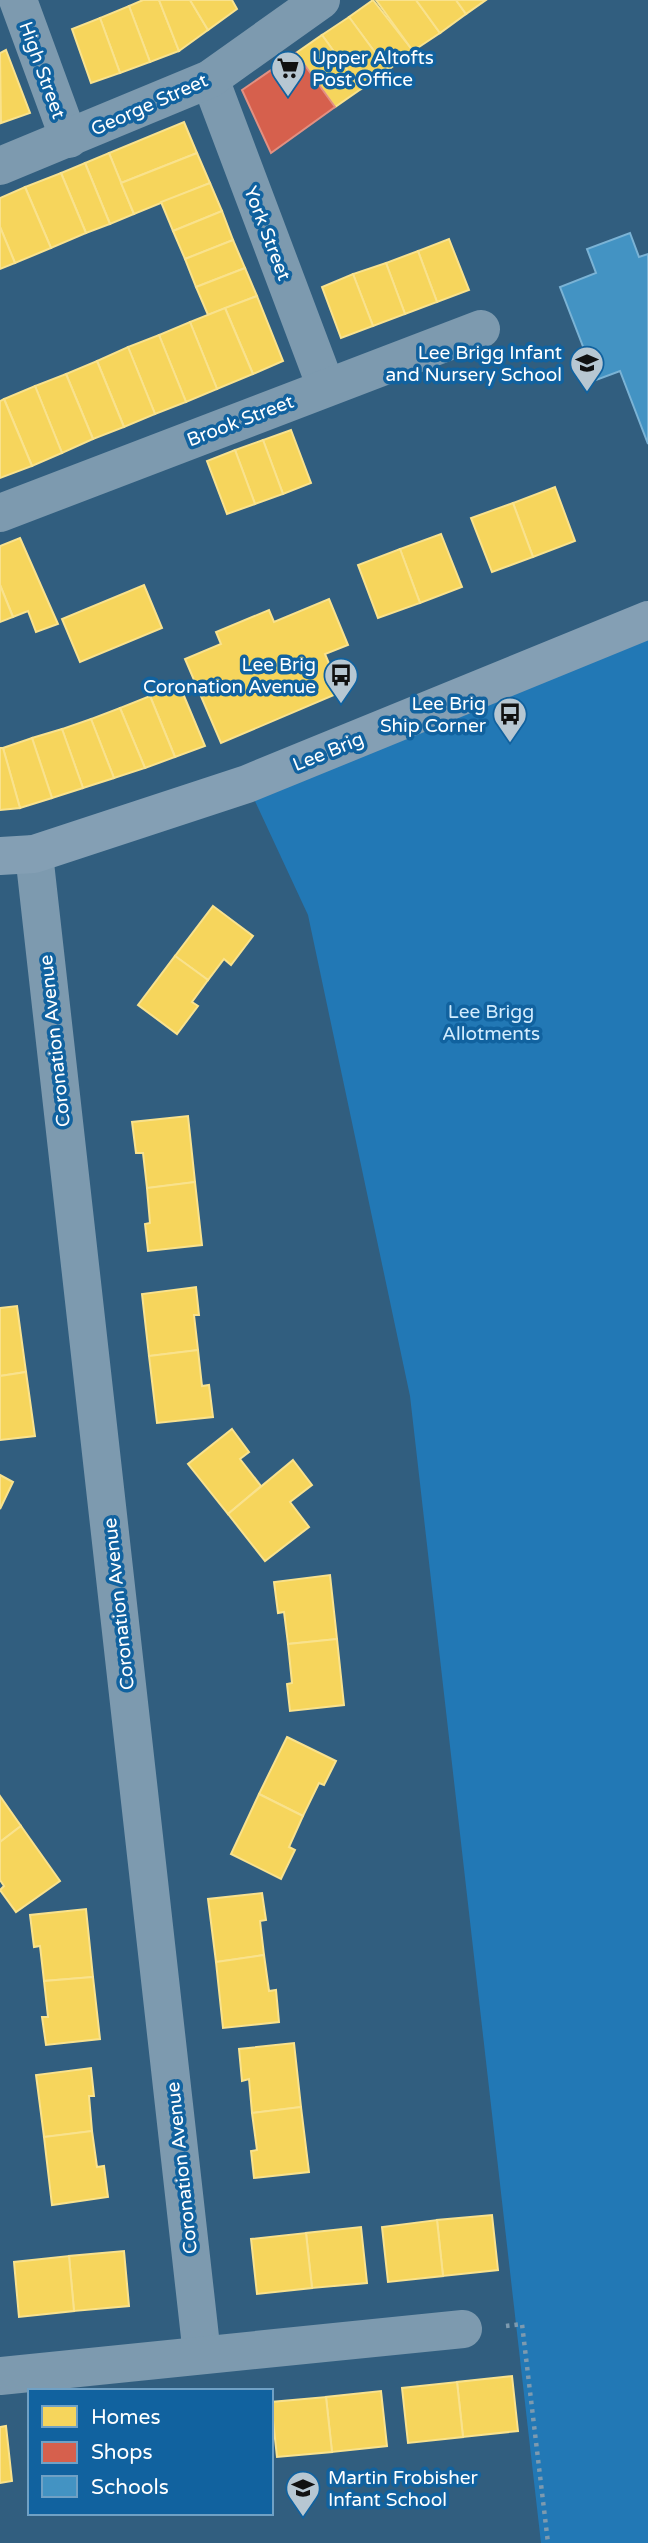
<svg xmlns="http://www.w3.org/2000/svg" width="648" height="2543" font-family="'Varela Round',sans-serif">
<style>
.green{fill:#2278b5}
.homes{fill:#f6d55c;stroke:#f9e28d;stroke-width:2}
.shops{fill:#d6604d;stroke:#e29082;stroke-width:2}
.schools{fill:#4393c3;stroke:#7bb3d5;stroke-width:2}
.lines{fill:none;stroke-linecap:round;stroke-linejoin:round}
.path{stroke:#7d9aaf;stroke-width:4.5;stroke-dasharray:3.5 5;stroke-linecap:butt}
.street{stroke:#7d9aaf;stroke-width:38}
.secondary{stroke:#849fb4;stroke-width:38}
.labels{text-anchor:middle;stroke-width:7;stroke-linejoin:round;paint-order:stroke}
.poi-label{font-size:19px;fill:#fff;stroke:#11629f;text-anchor:end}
.street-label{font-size:19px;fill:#fff;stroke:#11629f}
.park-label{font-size:19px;fill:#d2ecfe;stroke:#11629f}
</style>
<rect width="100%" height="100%" fill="#315e7f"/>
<path class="green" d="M648,620v1923h-107l-131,-1147 -102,-481 -61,-131z"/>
<g class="homes">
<path d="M143,0h16l20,51 -29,11 -21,-56z"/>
<path d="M159,0h31l18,30 -29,21z"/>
<path d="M190,0h42l5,9 -29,21z"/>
<path d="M373,0l40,51 -25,19 -39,-53z"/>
<path d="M376,0h40l24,33 -27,18z"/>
<path d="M416,0h40l10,14 -26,19z"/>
<path d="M456,0h30l-20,14z"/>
<path d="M129,6l21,56 -30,11 -20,-55z"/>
<path d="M349,17l39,53 -27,19 -39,-54z"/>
<path d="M100,18l20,55 -29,10 -19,-54z"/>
<path d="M322,35l39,54 -26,18 -39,-54z"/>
<path d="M6,50l24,63 -29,10 -1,-70z"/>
<path d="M184,122l13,31 -76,30 -12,-30z"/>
<path d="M109,153l25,61 -24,10 -25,-61z"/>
<path d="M197,153l13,30 -76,31 -13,-31z"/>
<path d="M85,163l25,61 -24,9 -25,-60z"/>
<path d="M61,173l25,60 -35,15 -26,-61z"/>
<path d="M210,183l12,28 -49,20 -12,-29z"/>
<path d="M25,187l26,61 -36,15 -15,-36v-29z"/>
<path d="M222,211l11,29 -48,19 -12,-28z"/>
<path d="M0,227l15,36 -15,6z"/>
<path d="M449,239l20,51 -32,12 -19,-51z"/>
<path d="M233,240l12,28 -49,19 -11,-28z"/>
<path d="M418,251l19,51 -32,12 -19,-51z"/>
<path d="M386,263l19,51 -32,12 -20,-52z"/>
<path d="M245,268l12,28 -49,19 -12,-28z"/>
<path d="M353,274l20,52 -32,12 -19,-51z"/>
<path d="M257,296l26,65 -30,13 -28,-66z"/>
<path d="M225,308l28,66 -36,15 -27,-67z"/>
<path d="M190,322l27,67 -31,13 -27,-67z"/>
<path d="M159,335l27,67 -31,12 -27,-67z"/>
<path d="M128,347l27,67 -31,13 -27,-66z"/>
<path d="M97,361l27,66 -31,12 -27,-65z"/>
<path d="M66,374l27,65 -31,14 -27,-67z"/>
<path d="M35,386l27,67 -30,13 -28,-67z"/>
<path d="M4,399l28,67 -32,12v-77z"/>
<path d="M291,430l20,53 -28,11 -20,-54z"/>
<path d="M263,440l20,54 -28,10 -20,-54z"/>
<path d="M235,450l20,54 -28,10 -20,-53z"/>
<path d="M555,487l20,54 -42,16 -20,-54z"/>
<path d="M513,503l20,54 -41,15 -21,-54z"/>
<path d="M441,534l21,53 -42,16 -20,-54z"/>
<path d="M20,538l38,86 -22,8 -8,-21 -15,6 -13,-32v-39z"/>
<path d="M400,549l20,54 -42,15 -20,-53z"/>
<path d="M0,585l13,32 -13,5z"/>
<path d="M144,585l18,43 -82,34 -18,-43z"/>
<path d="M329,599l19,46 -23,9 16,38 -120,51 -36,-84 36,-15 -5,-12 53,-22 5,12z"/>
<path d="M179,684l26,62 -30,11 -25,-61z"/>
<path d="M150,696l25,61 -30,11 -25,-60z"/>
<path d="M120,708l25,60 -31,10 -23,-59z"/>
<path d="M91,719l23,59 -31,10 -21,-59z"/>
<path d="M62,729l21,59 -31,10 -20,-60z"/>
<path d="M32,738l20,60 -32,10 -17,-60z"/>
<path d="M0,748h3l17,60 -20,2z"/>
<path d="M213,906l40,30 -22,29 -7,-6 -16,21 -33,-24z"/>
<path d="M175,956l33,24 -16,22 6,4 -21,28 -39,-29z"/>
<path d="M188,1116l7,66 -48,6 -4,-35h-7l-4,-31z"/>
<path d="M195,1182l7,63 -54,6 -3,-27 5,-1 -3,-35z"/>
<path d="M196,1287l3,28h-5l4,35 -49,6 -7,-62z"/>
<path d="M17,1306l9,66 -26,4v-68z"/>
<path d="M198,1350l4,36 7,-1 4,32 -56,6 -8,-67z"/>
<path d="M26,1372l9,64 -35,4v-64z"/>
<path d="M232,1429l17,23 -9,7 21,27 -33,28 -40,-50z"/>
<path d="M293,1460l19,25 -22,17 19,25 -44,34 -37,-47z"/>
<path d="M0,1475l13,7 -13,27z"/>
<path d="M330,1575l7,64 -49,5 -4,-32 -6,1 -4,-31z"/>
<path d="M337,1639l7,66 -54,6 -3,-27 5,-1 -4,-39z"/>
<path d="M287,1737l49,24 -12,24 -5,-2 -16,33 -44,-22z"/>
<path d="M259,1794l44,22 -14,31 6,3 -14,29 -50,-25z"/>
<path d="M0,1796l21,30 -21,16z"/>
<path d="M21,1826l39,55 -44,31 -16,-22 4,-4 -4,-6v-38z"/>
<path d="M262,1893l4,27 -6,1 4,34 -48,7 -8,-63z"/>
<path d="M86,1909l7,68 -49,4 -4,-35 -6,1 -4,-32z"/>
<path d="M264,1955l5,36 7,-1 3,32 -56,6 -7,-66z"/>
<path d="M93,1977l7,62 -54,6 -4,-28h6l-4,-36z"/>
<path d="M294,2043l7,64 -49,6 -3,-34 -7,2 -3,-32z"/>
<path d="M91,2068l3,28h-5l3,35 -48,6 -8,-62z"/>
<path d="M301,2107l8,65 -55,6 -3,-27 6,-1 -5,-37z"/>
<path d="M92,2131l5,36 7,-1 4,31 -56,8 -8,-68z"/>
<path d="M492,2215l6,55 -55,6 -6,-56z"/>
<path d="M437,2220l6,56 -55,6 -6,-55z"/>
<path d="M361,2227l6,56 -55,5 -6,-55z"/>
<path d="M306,2233l6,55 -55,6 -6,-55z"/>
<path d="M124,2251l5,55 -55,5 -5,-55z"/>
<path d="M69,2256l5,55 -55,6 -5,-55z"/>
<path d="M512,2376l6,55 -55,6 -6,-55z"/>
<path d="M457,2382l6,55 -55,6 -6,-55z"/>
<path d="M381,2391l6,55 -55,6 -6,-55z"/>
<path d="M326,2397l6,55 -55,5 -6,-55z"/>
<path d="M6,2426l6,55 -12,2v-56z"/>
</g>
<path class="shops" d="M296,53l39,54 -64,46 -29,-63z"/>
<path class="schools" d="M630,233l9,24 9,-3v190l-28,-73 -24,9 -36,-93 36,-14 -9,-24z"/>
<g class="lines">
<path class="path" d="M506,2326l16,-2 26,219"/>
<g class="street">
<path d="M18,0l51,139"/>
<path d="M210,79l116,308"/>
<path d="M0,166l210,-87 111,-79"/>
<path d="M0,513l481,-184"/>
<path d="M34,854l168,1501"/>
<path d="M0,2376l463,-47"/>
</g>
<path class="secondary" d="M0,856l34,-2 213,-70 401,-164"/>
</g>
<defs>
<g id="supermarket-pin" transform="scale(1.75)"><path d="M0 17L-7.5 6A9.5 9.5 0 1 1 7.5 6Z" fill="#b7c7d2" stroke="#11629f"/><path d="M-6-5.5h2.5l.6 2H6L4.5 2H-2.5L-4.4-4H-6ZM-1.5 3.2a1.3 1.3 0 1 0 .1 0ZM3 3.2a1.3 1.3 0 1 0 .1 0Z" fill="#111"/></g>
<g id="school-pin" transform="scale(1.75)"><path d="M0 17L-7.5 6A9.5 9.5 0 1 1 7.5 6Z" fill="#b7c7d2" stroke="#11629f"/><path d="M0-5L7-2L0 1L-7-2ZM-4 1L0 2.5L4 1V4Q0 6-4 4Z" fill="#111"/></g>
<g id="bus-pin" transform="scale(1.75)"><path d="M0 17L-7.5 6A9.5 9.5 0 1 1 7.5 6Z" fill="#b7c7d2" stroke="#11629f"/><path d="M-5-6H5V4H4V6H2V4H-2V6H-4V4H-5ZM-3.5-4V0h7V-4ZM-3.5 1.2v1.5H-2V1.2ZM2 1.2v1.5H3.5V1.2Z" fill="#111"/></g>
</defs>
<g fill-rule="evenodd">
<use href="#supermarket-pin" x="288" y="68"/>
<use href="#school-pin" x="587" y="363"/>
<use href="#bus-pin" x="341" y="675"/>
<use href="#bus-pin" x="510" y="714"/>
<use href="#school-pin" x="303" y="2488"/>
</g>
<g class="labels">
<g class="poi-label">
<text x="312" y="64" text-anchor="start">Upper Altofts<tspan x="312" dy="22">Post Office</tspan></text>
<text x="562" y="359">Lee Brigg Infant<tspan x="562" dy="22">and Nursery School</tspan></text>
<text x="316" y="671">Lee Brig<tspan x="316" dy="22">Coronation Avenue</tspan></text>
<text x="486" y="710">Lee Brig<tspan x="486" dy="22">Ship Corner</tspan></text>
<text x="328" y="2484" text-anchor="start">Martin Frobisher<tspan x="328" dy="22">Infant School</tspan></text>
</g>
<g class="street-label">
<text transform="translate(43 70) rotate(70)" y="7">High Street</text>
<text transform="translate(149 104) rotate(-24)" y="7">George Street</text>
<text transform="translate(268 233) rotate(69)" y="7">York Street</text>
<text transform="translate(240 420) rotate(-21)" y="7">Brook Street</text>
<text transform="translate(328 751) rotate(-22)" y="7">Lee Brig</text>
<text transform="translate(54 1041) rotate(-96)" y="7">Coronation Avenue</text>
<text transform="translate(118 1604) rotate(-96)" y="7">Coronation Avenue</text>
<text transform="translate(181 2168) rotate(-96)" y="7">Coronation Avenue</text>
</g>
<g class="park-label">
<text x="491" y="1018">Lee Brigg<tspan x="491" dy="22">Allotments</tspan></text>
</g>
</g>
<rect x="28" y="2389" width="245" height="126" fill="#11629f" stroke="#70a1c5" stroke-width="2"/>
<rect x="42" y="2406" width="35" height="21" fill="#f6d55c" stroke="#70a1c5" stroke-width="2"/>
<text x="91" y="2424" font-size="21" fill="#ffffff">Homes</text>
<rect x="42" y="2442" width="35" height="21" fill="#d6604d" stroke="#70a1c5" stroke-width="2"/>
<text x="91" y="2459" font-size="21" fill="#ffffff">Shops</text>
<rect x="42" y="2476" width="35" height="21" fill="#4393c3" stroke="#70a1c5" stroke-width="2"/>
<text x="91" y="2494" font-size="21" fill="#ffffff">Schools</text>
</svg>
